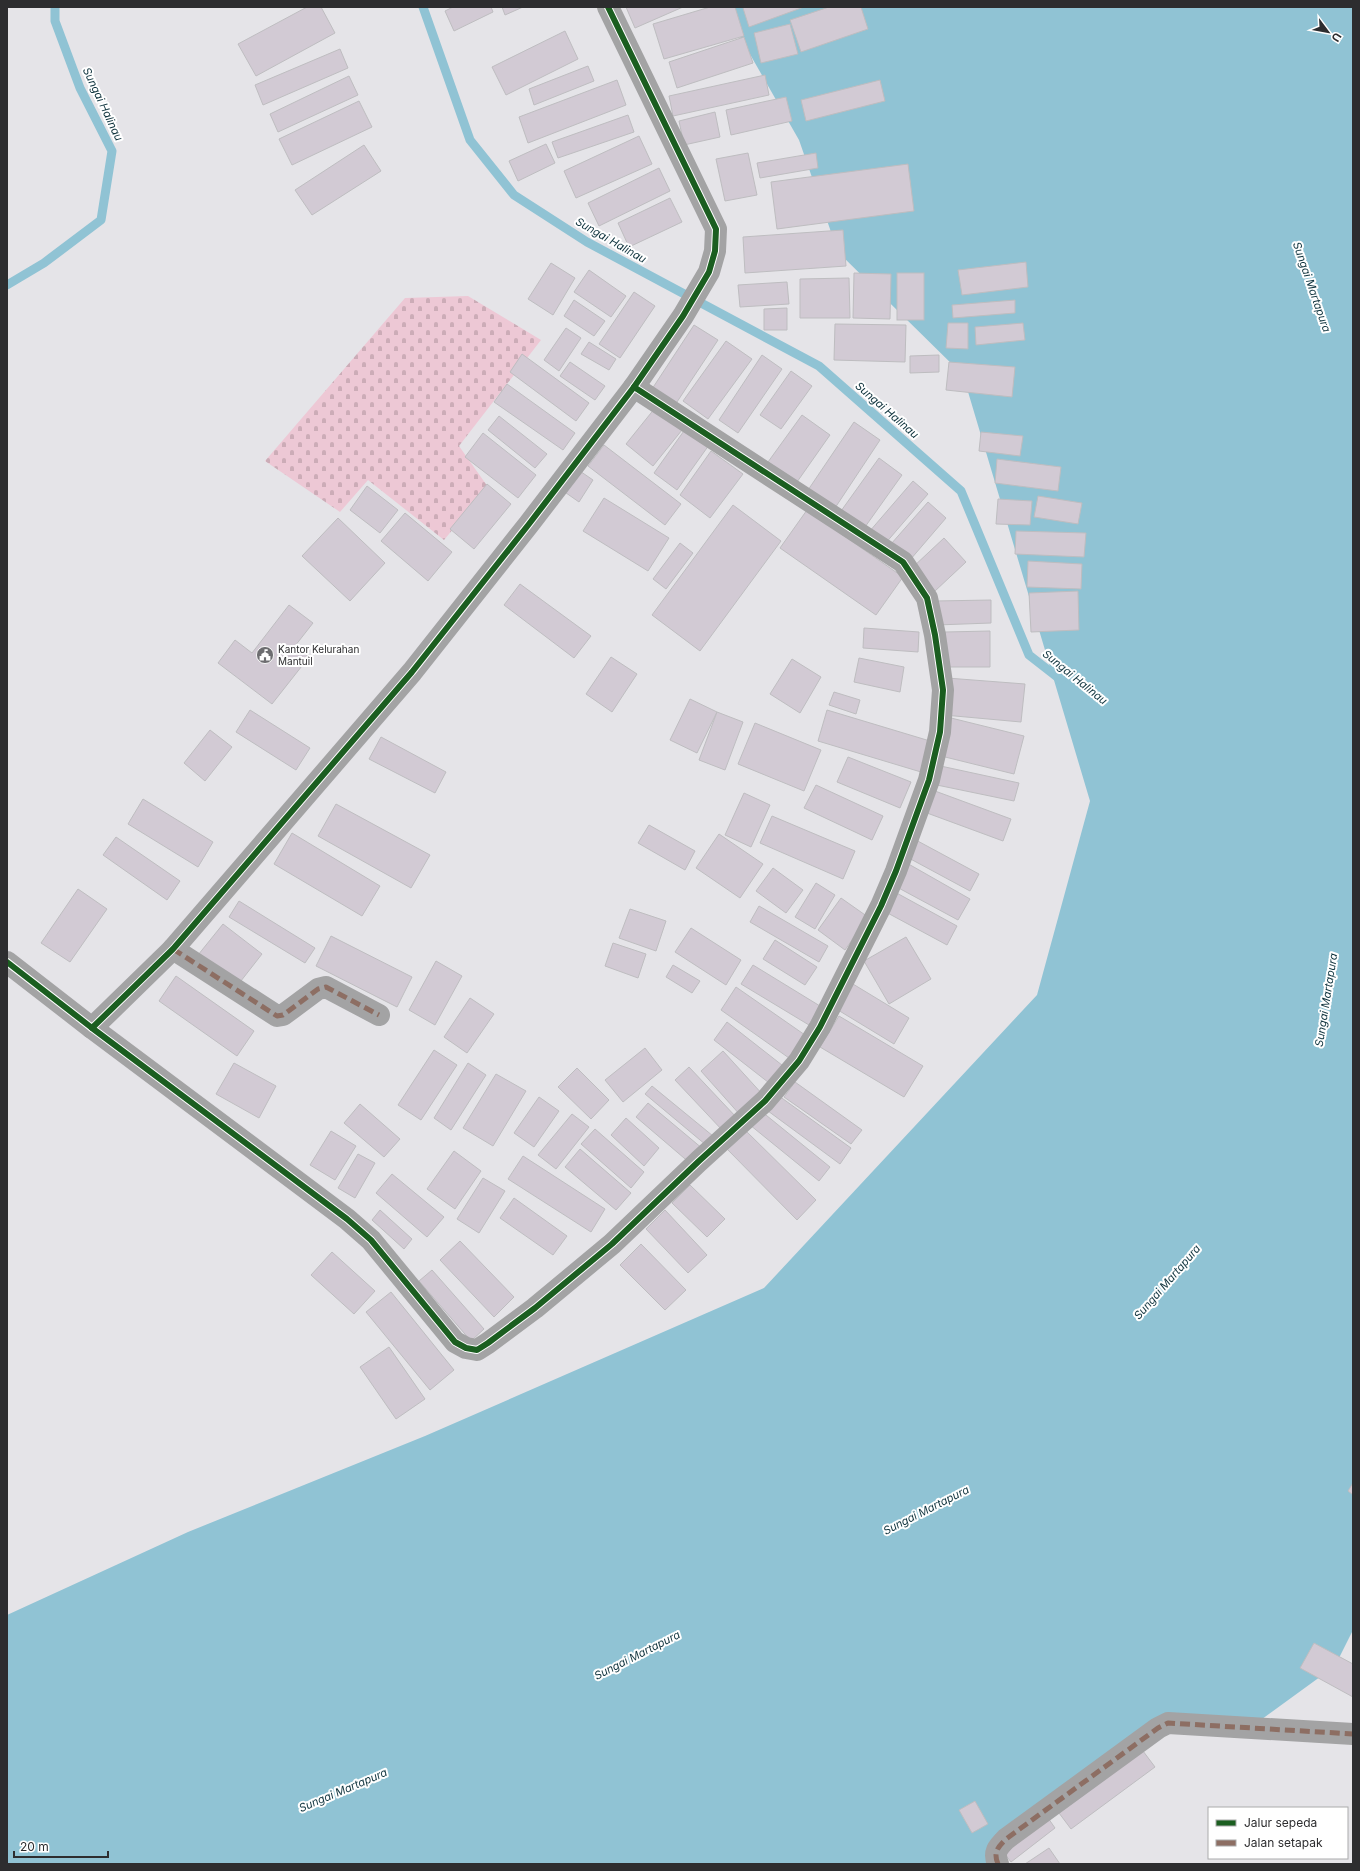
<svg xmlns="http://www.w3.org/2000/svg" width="1360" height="1871" font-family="Inter,sans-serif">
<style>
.cemetery{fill:url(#cemetery-stones)}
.water{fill:#90c3d4}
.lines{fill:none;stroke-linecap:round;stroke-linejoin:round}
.stream{stroke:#90c3d4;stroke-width:9}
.building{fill:#d2cad4;stroke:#bebdc0}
.street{stroke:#a3a3a4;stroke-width:22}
.quiet{stroke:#8d6e63;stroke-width:5;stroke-dasharray:10 5;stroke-linecap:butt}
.cycleway-casing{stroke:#fff;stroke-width:8}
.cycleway{stroke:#1b5e20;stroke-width:6}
.labels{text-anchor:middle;stroke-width:4;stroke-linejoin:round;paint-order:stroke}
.poi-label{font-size:10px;fill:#2d2d2f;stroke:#fff;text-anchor:start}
.water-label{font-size:11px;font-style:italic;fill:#10343e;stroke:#fff}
</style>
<defs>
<pattern id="cemetery-stones" width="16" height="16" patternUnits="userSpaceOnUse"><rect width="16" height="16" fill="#edc8d5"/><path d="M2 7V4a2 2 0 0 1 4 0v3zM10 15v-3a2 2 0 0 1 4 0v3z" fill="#ccacb7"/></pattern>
</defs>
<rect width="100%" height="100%" fill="#e5e4e8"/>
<path class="cemetery" d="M468,296l73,44 -82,106 29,41 -44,53 -76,-60 -28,32 -75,-51 140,-163z"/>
<path class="water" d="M723,7h630v1623l-18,36 -77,56 -73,-5 -198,147h-980v-249l181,-83 237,-96 339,-148 273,-293 53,-194 -127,-426 -125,-123 -39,-112z"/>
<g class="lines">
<g class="stream">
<path d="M423,7l47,133 44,55 73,47 232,124 142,125 68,164 32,25"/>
<path d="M7,285l37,-22 57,-43 11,-69 -32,-63 -25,-67v-14"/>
</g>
</g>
<g class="building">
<path d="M307,7h14l14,26 -79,43 -18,-32z"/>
<path d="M453,7h38l2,5 -39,19 -9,-20z"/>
<path d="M502,7h21l-18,8z"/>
<path d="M626,7h57l-48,21z"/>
<path d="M710,7h25l9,29 -80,23 -11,-35z"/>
<path d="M746,7h58l-55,20 -6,-19z"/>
<path d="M829,7h32l7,22 -67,23 -11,-32z"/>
<path d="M790,24l8,30 -37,9 -7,-30z"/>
<path d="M565,31l13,28 -72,36 -14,-28z"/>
<path d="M744,37l9,26 -76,25 -8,-26z"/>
<path d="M340,49l8,19 -85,37 -8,-20z"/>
<path d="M588,66l6,15 -60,24 -5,-16z"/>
<path d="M765,75l4,20 -96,21 -4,-20z"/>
<path d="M349,76l9,19 -80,37 -8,-18z"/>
<path d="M617,80l9,25 -98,38 -9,-26z"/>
<path d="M880,80l5,21 -79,20 -5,-21z"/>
<path d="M786,97l6,24 -61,14 -5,-25z"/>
<path d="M359,101l13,26 -80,38 -13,-26z"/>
<path d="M715,112l5,25 -36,8 -5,-24z"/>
<path d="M628,115l6,17 -76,26 -6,-16z"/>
<path d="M639,136l13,28 -76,34 -12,-27z"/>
<path d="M546,144l9,19 -37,18 -9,-20z"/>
<path d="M364,145l17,26 -69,44 -17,-25z"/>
<path d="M748,153l9,42 -32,6 -9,-42z"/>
<path d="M816,153l2,15 -58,10 -3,-15z"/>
<path d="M908,164l6,47 -137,18 -6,-47z"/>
<path d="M659,168l11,23 -71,35 -11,-23z"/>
<path d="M670,198l12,24 -53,25 -11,-24z"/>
<path d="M843,230l3,36 -101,7 -2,-36z"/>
<path d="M1026,262l2,25 -66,8 -4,-25z"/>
<path d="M551,263l24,15 -22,37 -25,-16z"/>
<path d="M589,270l37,26 -15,21 -37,-25z"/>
<path d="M854,273l37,1 -1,45 -37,-1z"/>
<rect x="897" y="273" width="27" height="47"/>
<path d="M849,278l1,40h-50v-39z"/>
<path d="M787,282l2,22 -49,3 -2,-22z"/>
<path d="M634,292l21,14 -35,52 -21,-14z"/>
<path d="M574,300l31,21 -11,15 -30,-20z"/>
<path d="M1015,300v13l-62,5 -1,-13z"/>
<path d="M787,308v22h-23v-21z"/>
<path d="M948,323h20v26l-22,-1z"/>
<path d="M1023,323l2,17 -49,5 -1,-18z"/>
<path d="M835,324l71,1 -1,37 -71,-2z"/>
<path d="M694,325l24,15 -43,65 -23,-16z"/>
<path d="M566,328l15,10 -22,33 -15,-11z"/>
<path d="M726,341l26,18 -44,60 -25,-18z"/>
<path d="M589,342l27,17 -7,11 -28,-16z"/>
<path d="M522,354l67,49 -13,18 -66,-49z"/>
<path d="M762,355l20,14 -44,64 -19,-13z"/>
<path d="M939,355v17l-29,1v-17z"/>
<path d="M570,362l35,24 -10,14 -35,-24z"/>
<path d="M949,362l66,5 -3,30 -66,-7z"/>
<path d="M791,371l21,15 -31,43 -21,-14z"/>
<path d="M507,384l68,49 -12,17 -69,-48z"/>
<path d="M655,408l27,22 -29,36 -27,-22z"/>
<path d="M802,415l28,20 -33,47 -29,-20z"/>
<path d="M499,416l48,38 -12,14 -47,-38z"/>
<path d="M854,422l26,18 -47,71 -27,-18z"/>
<path d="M686,428l23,17 -32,45 -23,-17z"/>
<path d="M981,432l42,4 -3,20 -41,-5z"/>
<path d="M483,433l53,42 -18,23 -53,-41z"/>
<path d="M604,445l77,59 -16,21 -77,-59z"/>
<path d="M711,451l32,23 -33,44 -30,-23z"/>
<path d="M879,458l23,17 -37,52 -24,-16z"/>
<path d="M997,459l64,8 -3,24 -63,-8z"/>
<path d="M574,467l19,13 -14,22 -20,-14z"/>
<path d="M913,481l15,13 -44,51 -15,-13z"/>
<path d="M487,484l24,20 -37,45 -24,-20z"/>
<path d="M367,486l31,24 -18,23 -30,-23z"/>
<path d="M1038,496l44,7 -4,21 -44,-7z"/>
<path d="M604,498l65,40 -21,33 -65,-40z"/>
<path d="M998,499l34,2 -2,24 -34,-1z"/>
<path d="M928,502l18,16 -36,42 -19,-16z"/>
<path d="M733,505l48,36 -81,110 -48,-36z"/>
<path d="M807,510l96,67 -27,38 -96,-67z"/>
<path d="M405,513l47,39 -24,29 -47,-40z"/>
<path d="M338,518l47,45 -35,38 -48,-45z"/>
<path d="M1016,531l70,2 -2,24 -69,-3z"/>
<path d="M944,538l22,24 -31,29 -22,-24z"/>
<path d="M680,543l13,10 -27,36 -13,-10z"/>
<path d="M1028,561l54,3 -1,25 -54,-2z"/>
<path d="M520,584l71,52 -17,22 -70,-53z"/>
<path d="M1078,591l1,39 -48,2 -2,-39z"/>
<path d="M991,600v23l-55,2 -1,-24z"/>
<path d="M289,605l24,18 -18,23 14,11 -37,47 -54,-41 17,-23 17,13z"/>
<path d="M864,628l55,4 -1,20 -55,-4z"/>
<path d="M990,631v36h-45v-35z"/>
<path d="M611,657l26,17 -25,38 -26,-18z"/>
<path d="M859,658l45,9 -4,25 -46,-10z"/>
<path d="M792,659l29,18 -21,36 -30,-19z"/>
<path d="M947,678l78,6 -4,38 -77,-7z"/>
<path d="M834,692l26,8 -4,14 -27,-9z"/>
<path d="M690,699l27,13 -20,41 -27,-13z"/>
<path d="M250,710l60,38 -14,22 -60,-38z"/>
<path d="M827,710l103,31 -9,31 -103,-31z"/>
<path d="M717,712l26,10 -18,48 -26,-10z"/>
<path d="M947,717l77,19 -10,38 -77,-19z"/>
<path d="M755,723l66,27 -17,41 -66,-27z"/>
<path d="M210,730l22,17 -27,34 -21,-18z"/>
<path d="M381,737l65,35 -11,21 -66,-34z"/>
<path d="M848,757l63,25 -11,26 -63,-26z"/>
<path d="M936,765l83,18 -5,18 -82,-17z"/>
<path d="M816,785l67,31 -11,24 -68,-32z"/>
<path d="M935,791l76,28 -8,22 -76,-28z"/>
<path d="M744,793l26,12 -19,42 -26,-12z"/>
<path d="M143,799l70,43 -15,25 -70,-43z"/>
<path d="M336,804l94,51 -19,33 -93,-52z"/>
<path d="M772,816l83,35 -12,28 -83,-36z"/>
<path d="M649,825l46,26 -10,19 -47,-27z"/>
<path d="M292,833l88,53 -18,30 -88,-52z"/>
<path d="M719,834l44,30 -23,34 -44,-30z"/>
<path d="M116,837l64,44 -13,19 -64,-45z"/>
<path d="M914,839l65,35 -9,17 -65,-35z"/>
<path d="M905,862l65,37 -12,21 -65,-35z"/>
<path d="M773,868l30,22 -17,23 -30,-22z"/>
<path d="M816,883l19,12 -20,34 -20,-12z"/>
<path d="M78,889l29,20 -37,53 -29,-19z"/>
<path d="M893,891l64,35 -10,19 -65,-35z"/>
<path d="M841,898l27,19 -23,33 -27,-20z"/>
<path d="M239,901l76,47 -10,15 -76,-46z"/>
<path d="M759,906l69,40 -9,16 -69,-40z"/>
<path d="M630,909l36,12 -10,30 -37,-13z"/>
<path d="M223,924l39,30 -25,32 -39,-31z"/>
<path d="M691,928l50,32 -15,25 -51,-33z"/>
<path d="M331,936l81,41 -15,30 -81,-41z"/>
<path d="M906,937l25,42 -42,25 -25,-43z"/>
<path d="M775,940l42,27 -12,18 -42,-26z"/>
<path d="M613,943l33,11 -8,24 -33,-12z"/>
<path d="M436,961l26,15 -27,49 -26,-15z"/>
<path d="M673,965l27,16 -8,12 -26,-16z"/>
<path d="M753,965l67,41 -11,19 -68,-41z"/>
<path d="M176,976l78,55 -17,25 -78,-55z"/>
<path d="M848,981l61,37 -15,26 -61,-37z"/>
<path d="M736,987l69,48 -16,23 -68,-48z"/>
<path d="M470,998l24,16 -27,39 -23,-16z"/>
<path d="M839,1016l84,50 -19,31 -84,-50z"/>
<path d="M727,1022l60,47 -14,17 -59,-46z"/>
<path d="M645,1048l17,22 -39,32 -18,-22z"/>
<path d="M434,1050l23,15 -36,55 -23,-15z"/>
<path d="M723,1051l41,45 -23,20 -40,-45z"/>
<path d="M234,1063l42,23 -17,32 -43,-24z"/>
<path d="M468,1063l18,12 -35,55 -17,-12z"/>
<path d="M689,1067l48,51 -14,13 -48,-51z"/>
<path d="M577,1068l32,32 -18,19 -33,-32z"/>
<path d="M496,1074l30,17 -33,55 -30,-18z"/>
<path d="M795,1082l67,48 -11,14 -67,-47z"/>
<path d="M652,1086l61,50 -7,9 -61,-51z"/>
<path d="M779,1096l72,52 -11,16 -72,-53z"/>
<path d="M539,1097l20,14 -25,36 -20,-14z"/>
<path d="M648,1103l55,46 -12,15 -55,-47z"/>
<path d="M360,1104l40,35 -16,18 -40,-34z"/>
<path d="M761,1111l69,56 -11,14 -69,-56z"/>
<path d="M572,1114l17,13 -33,42 -18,-14z"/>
<path d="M626,1118l33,30 -15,18 -33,-31z"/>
<path d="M595,1129l49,43 -13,16 -50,-44z"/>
<path d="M744,1129l72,71 -19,20 -71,-72z"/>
<path d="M331,1131l25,15 -21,34 -25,-15z"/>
<path d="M580,1149l51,44 -15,17 -51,-43z"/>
<path d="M454,1151l27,20 -26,38 -28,-20z"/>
<path d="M358,1154l17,9 -20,35 -17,-10z"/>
<path d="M523,1156l82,53 -14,23 -83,-53z"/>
<path d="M392,1174l52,43 -17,20 -51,-44z"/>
<path d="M483,1178l22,13 -26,42 -22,-14z"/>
<path d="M690,1185l35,34 -18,18 -35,-34z"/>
<path d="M514,1198l53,38 -14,19 -53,-37z"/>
<path d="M380,1210l32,29 -8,10 -32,-29z"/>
<path d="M665,1210l42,45 -19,18 -42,-44z"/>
<path d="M460,1241l54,56 -20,20 -54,-57z"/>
<path d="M641,1244l45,46 -21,20 -45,-45z"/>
<path d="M332,1252l43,39 -21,23 -43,-39z"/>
<path d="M432,1270l52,59 -13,12 -52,-60z"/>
<path d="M391,1292l63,78 -24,20 -64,-78z"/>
<path d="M389,1347l36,52 -29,20 -36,-52z"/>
<path d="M1353,1483v12l-5,-4z"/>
<path d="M1314,1643l39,21v33l-53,-29z"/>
<path d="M1143,1751l12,16 -84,62 -12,-16z"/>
<path d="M975,1801l13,23 -16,9 -13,-23z"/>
<path d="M1046,1815l9,13 -44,34 -10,-13z"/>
<path d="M1049,1848l11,16h-35z"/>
</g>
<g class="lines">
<g class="street">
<path d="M173,949l104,67 6,-1 35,-26 8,-2 53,28"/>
<path d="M7,962l85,66 81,-79 239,-277 117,-148 105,-137 49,-71 26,-44 6,-21 1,-22 -108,-222"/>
<path d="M92,1028l255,191 24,21 84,102 11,6 11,2 11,-7 47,-35 77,-64 87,-83 66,-60 34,-40 21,-34 61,-121 15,-35 33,-91 11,-48 3,-42 -8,-55 -8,-37 -24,-36 -269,-175"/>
<path d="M998,1864c-5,-12 0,-17 8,-25l152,-111 10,-5 185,11"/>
</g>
<g class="quiet">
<path d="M173,949l104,67 6,-1 35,-26 8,-2 53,28"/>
<path d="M998,1864c-5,-12 0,-17 8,-25l152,-111 10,-5 185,11"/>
</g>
<g class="cycleway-casing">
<g id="cycleway">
<path d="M7,962l85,66 81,-79 239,-277 117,-148 105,-137 49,-71 26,-44 6,-21 1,-22 -108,-222"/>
<path d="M92,1028l255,191 24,21 84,102 11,6 11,2 11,-7 47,-35 77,-64 87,-83 66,-60 34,-40 21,-34 61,-121 15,-35 33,-91 11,-48 3,-42 -8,-55 -8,-37 -24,-36 -269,-175"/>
</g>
</g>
<use href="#cycleway" class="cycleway"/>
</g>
<defs>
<g id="civic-disc" transform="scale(0.9)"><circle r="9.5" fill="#6d6d70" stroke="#fff"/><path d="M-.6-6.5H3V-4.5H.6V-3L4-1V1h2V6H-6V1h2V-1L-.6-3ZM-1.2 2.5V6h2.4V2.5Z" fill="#fff"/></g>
</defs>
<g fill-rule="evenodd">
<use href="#civic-disc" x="265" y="655"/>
</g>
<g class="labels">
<g class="poi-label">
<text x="278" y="653">Kantor Kelurahan<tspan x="278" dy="12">Mantuil</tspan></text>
</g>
<g class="water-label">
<text transform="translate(103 104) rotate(65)" y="4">Sungai Halinau</text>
<text transform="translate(611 240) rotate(30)" y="4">Sungai Halinau</text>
<text transform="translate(1312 287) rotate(71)" y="4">Sungai Martapura</text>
<text transform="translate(887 410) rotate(41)" y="4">Sungai Halinau</text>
<text transform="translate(1075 677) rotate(39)" y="4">Sungai Halinau</text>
<text transform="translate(1326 1000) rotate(-81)" y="4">Sungai Martapura</text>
<text transform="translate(1167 1282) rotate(-49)" y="4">Sungai Martapura</text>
<text transform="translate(926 1510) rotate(-27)" y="4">Sungai Martapura</text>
<text transform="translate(637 1655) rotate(-27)" y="4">Sungai Martapura</text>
<text transform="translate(343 1790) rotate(-23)" y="4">Sungai Martapura</text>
</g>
</g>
<rect width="1360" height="1871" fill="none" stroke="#2d2d2f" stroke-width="16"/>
<rect x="1208" y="1807" width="140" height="52" fill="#ffffff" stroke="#ababac"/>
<rect x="1216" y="1820" width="20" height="6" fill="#1b5e20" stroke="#ababac"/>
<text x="1244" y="1827" font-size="12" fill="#2d2d2f">Jalur sepeda</text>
<rect x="1216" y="1840" width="20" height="6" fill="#8d6e63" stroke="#ababac"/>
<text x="1244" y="1847" font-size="12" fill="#2d2d2f">Jalan setapak</text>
<g transform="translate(1328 32) rotate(122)" stroke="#ffffff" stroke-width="3" paint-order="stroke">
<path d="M0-3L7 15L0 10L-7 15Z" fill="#2d2d2f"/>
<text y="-6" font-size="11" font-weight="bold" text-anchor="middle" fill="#2d2d2f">U</text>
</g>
<path d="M14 1851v6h94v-6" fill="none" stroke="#2d2d2f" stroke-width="2"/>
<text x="20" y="1851" font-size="12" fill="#2d2d2f" stroke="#ffffff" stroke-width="3" paint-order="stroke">20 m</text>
</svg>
